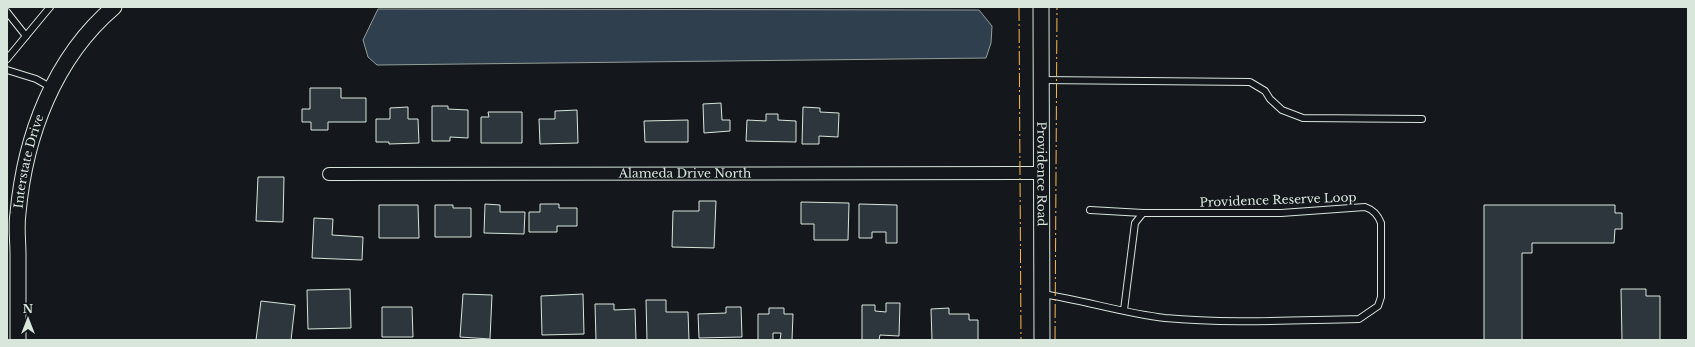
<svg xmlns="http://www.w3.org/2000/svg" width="1695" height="347" font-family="'Libre Baskerville',serif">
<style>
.water{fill:#2f3f4d;stroke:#939e99}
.building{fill:#2c363c;stroke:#d8e6dc}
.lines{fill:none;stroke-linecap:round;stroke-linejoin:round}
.service-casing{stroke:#d8e6dc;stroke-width:8}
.minor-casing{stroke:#d8e6dc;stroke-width:14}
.tertiary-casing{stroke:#d8e6dc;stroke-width:17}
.service{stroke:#14181c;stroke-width:6}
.minor{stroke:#14181c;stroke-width:12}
.tertiary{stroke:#14181c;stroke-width:15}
.power{stroke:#ffb74d;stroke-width:1;stroke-dasharray:14 3 2 3;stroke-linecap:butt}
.labels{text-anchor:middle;stroke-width:3;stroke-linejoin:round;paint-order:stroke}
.street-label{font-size:12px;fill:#d8e6dc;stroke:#14181c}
</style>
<rect width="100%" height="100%" fill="#14181c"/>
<path class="water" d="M378,9l601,1 13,16 -1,17 -5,15 -609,7 -9,-8 -5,-17z"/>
<g class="building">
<path d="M310,88h31v10h25v24h-38v8h-17v-8h-9v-13h8z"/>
<path d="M721,103l1,17h8v11l-26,2 -1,-29z"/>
<path d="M432,106h16v3l20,1v28l-18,-1v4h-18z"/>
<path d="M408,107v12h10l1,24 -30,1v-2h-13v-23h14v-11z"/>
<path d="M803,107l17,1v4l19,1 -1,24 -19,-1v8h-17z"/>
<path d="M577,110l1,33 -38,1 -1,-25h16v-8z"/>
<path d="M488,112h34v31h-41v-26h8z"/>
<path d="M766,114h12v6l18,1v21l-50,-1 1,-21 19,1z"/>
<path d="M688,120v22h-43l-1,-21z"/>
<path d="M258,177h26l-1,45 -27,-1z"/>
<path d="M699,201h17l-2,47 -42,-1 1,-36h26z"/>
<path d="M801,202l48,1 -1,37h-34v-16h-13z"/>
<path d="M485,204l15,1v7h25l-1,22 -40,-1z"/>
<path d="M540,204h19v4h18v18h-20v6h-28v-20h11z"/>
<path d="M859,204l38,1v38h-11v-11h-14v6h-13z"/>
<path d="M379,205h39l1,33h-40z"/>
<path d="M435,205h18v3h18v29h-36z"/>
<path d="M1484,205h131v8h7v16h-7l-1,14h-82v10h-10v87h-38z"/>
<path d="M314,218l19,1 -1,16 31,2 -1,23 -50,-2z"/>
<path d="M350,289l1,39 -43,1 -1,-39z"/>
<path d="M1621,289h25v7h14v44h-38z"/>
<path d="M463,294l29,1 -2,44 -30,-2z"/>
<path d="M583,294l1,40 -42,1 -1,-39z"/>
<path d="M646,300h20v12h22l1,28h-42z"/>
<path d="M261,301l34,4 -4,35h-35z"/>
<path d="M886,303h14l-1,33 -19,-1 -1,5h-17v-35h13v6l11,1z"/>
<path d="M595,304h19v6l21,-1 1,31h-40z"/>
<path d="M382,307h30l1,30h-31z"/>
<path d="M726,307h15l1,30 -43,1 -1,-24 28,-1z"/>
<path d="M769,308h15v6h9l-1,26h-12l1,-7h-8v7h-15v-26h11z"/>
<path d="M949,308v6h20v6h9v20h-46l-1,-31z"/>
</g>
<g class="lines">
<g class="service-casing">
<g id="service">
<path d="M7,12l19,24"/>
<path d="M7,59l43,-52"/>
<path d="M7,70l29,9 16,9"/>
<path d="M1041,80l209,2 15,9 5,8 12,11 21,8 119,1"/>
<path d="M1090,210l53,3"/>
<path d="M1042,294c41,6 81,19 123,24 64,6 130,2 194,1l19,-13 3,-9v-74c-3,-8 -7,-13 -16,-16l-84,6h-138l-8,10 -11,87"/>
</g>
</g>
<g class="minor-casing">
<g id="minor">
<path id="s1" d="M329,174l712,-1"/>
</g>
</g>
<g class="tertiary-casing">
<g id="tertiary">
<path id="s2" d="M1041,7l1,333"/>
<path id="s3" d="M18,340c0,-28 0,-57 0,-85 0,-14 -2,-28 0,-42 7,-77 36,-155 96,-206"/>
</g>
</g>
<use href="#service" class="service"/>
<use href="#minor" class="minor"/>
<use href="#tertiary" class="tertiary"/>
<g class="power">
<path d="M1019,7l2,333"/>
<path d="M1055,340l2,-333"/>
</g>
</g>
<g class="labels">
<g class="street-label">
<text dy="4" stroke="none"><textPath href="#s3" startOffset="180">Interstate Drive</textPath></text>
<text dy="4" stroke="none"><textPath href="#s1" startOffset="356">Alameda Drive North</textPath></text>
<text dy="4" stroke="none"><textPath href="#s2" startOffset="167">Providence Road</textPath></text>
<text transform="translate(1278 200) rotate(-2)" y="4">Providence Reserve Loop</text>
</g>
</g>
<rect width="1695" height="347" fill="none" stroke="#d8e6dc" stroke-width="16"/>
<g transform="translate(28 319)" stroke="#14181c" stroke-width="3" paint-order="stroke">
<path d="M0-3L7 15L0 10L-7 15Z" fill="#d8e6dc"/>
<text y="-6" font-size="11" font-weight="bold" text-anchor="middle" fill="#d8e6dc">N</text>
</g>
</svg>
